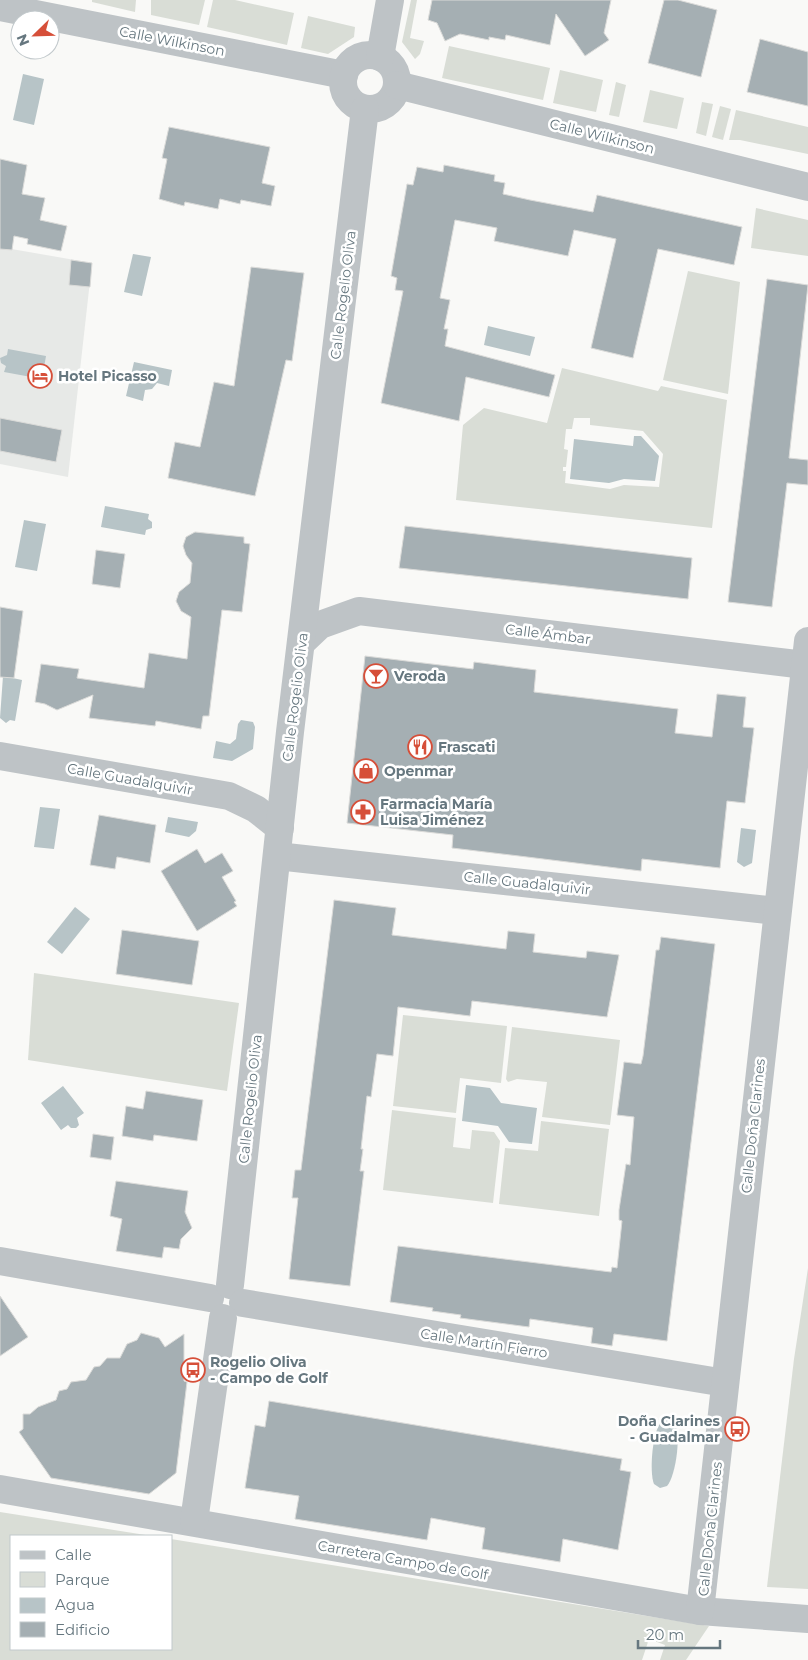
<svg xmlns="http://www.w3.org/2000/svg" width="808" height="1660" font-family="Montserrat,sans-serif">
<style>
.built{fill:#e7e9e7}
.green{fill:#d9ddd6;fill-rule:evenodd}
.water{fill:#b7c4c7}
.building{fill:#a5afb3;stroke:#dbdbd9}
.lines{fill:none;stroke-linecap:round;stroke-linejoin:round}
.minor{stroke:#bec3c6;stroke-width:28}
.labels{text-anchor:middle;stroke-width:5;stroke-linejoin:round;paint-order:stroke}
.street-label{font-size:14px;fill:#66777f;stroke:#fff}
.poi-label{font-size:14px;font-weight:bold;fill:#66777f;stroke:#fff;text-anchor:start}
</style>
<rect width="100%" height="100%" fill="#f9f9f7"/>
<path class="built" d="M0,247l92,16 -24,214 -68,-13z"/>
<g class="green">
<path d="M92,0h44l-1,12 -43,-10z"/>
<path d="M151,0h54l-6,25 -48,-10z"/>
<path d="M213,0h22l59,13 -7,32 -80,-18z"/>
<path d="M411,0h6l-7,38 14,3 -4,13 -5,5 -13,-17z"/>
<path d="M308,16l47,11 -1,10 -26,17 -27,-6z"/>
<path d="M449,46l101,22 -7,32 -101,-22z"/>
<path d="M560,70l43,10 -7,32 -43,-9z"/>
<path d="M616,82l10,3 -7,32 -10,-2z"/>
<path d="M650,90l34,8 -7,31 -34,-7z"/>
<path d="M702,102l11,2 -7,32 -10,-3z"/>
<path d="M720,106l11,3 -8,31 -11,-3z"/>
<path d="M736,110l72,17v27l-68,-14h-11z"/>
<path d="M756,208l52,12v36l-57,-8z"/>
<path d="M688,271l52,11 -12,112 -65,-14z"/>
<path d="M562,368l96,23 3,-5 66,14 -15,128 -256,-28 7,-75 21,-17 63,15zM574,418h16v7l53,6 20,23 -4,33 -35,-2 -14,4 -45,-6 1,-12h-3v-4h3l2,-17 -4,-1 2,-20h6z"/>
<path d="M34,973l205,30 -12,88 -199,-31z"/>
<path d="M403,1015l104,11 -6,57 -41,-5 -4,35 -63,-7z"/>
<path d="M512,1027l108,13 -10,85 -68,-8 5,-35 -30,-3 -9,3 -2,-3z"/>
<path d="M392,1110l64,8 -3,29 17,2 2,-19 22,2 6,9 -7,62 -110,-13z"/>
<path d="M541,1121l68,8 -10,87 -100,-12 6,-56 33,3z"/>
<path d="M808,1268v321l-41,-2 27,-228z"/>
<path d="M0,1512l152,24h-141v113h160v-110l538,87 -23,34h-26l5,-15 -16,-6 -7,21h-642z"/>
</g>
<g class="water">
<path d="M23,74l21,5 -10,46 -21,-5z"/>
<path d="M133,254l18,3 -9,39 -18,-4z"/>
<path d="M488,326l47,11 -5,19 -46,-11z"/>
<path d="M8,349l38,7 -4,23 -38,-7 2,-6 -5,-3 -1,-5 7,-3z"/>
<path d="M134,362l38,8 -3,16 -12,-3 -5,6 -7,1 -2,11 -17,-5z"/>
<path d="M634,436h7l18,20 -4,25 -31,-2 -15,4 -39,-4 4,-40 59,7z"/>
<path d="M105,506l44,8 -1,5 4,3v6l-6,2 -1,5 -44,-8z"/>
<path d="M24,520l22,4 -9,47 -22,-4z"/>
<path d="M3,676l19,4 -7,41 -5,-1 -4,3 -6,-5z"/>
<path d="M241,720l12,2 2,5 -2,22 -21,12 -19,-3 3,-17 14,3 6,-5 2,-15z"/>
<path d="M40,807l20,2 -6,40 -20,-2z"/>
<path d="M168,817l30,5 -2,9 -7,6 -24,-5z"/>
<path d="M741,828l15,2 -4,33 -8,4 -7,-5z"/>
<path d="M75,907l15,12 -28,35 -15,-12z"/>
<path d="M466,1085l24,3 11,15 36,5 -5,36 -23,-2 -11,-16 -36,-5z"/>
<path d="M63,1086l21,27 -7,5 2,7 -3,3h-5l-3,-3 -7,5 -20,-27z"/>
<path d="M664,1419h8c11,10 4,57 -5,67l-7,2 -6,-4c-5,-11 -2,-58 10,-65z"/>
</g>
<g class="building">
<path d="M432,0h179l-7,33 5,7 -24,16 -29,-42 -6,31 -44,-10 -1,5 -16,-3v3l-29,-6 -15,7 -8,-18 -9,-3z"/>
<path d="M664,0h14l39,10 -16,67 -53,-14z"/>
<path d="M760,39l48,13v54l-61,-14z"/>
<path d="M169,127l101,20 -8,36 13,3 -4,20 -30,-6 -1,4 -20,-5 -2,10 -33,-7 -1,4 -25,-7 8,-40 -5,-1z"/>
<path d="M0,159l27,6 -5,29 23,4 -5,22 27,6 -6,25 -34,-7 1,-5 -14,-3 -2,14 -12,-1z"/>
<path d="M444,165l51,10 -1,6 11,2 -2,11 27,6 63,12 4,-17 145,32 -8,38 -76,-16 -25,109 -42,-10 25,-109 -42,-9 -6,26 -74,-15 3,-13 -42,-8 -15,78 10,2 -6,29h4l-3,17 110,29 -6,22 -83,-20 -7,44 -78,-18 22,-112 -8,-1 2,-12 -6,-2 16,-92 6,1 4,-18 26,5z"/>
<path d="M71,260l21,3 -2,24 -21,-2z"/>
<path d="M251,267l53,6 -12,88 -6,-1 -31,136 -87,-18 7,-36 25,5 14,-65 20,4z"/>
<path d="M767,279l41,6 -19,173 19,2v25l-21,-2 -15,124 -44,-5z"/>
<path d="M0,418l62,12 -6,32 -56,-11z"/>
<path d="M405,526l287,32 -4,41 -289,-31z"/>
<path d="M195,532l49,5v6l6,1 -8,68 -20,-2 -13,106h-6l-2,13 -45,-8 -1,5 -66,-8 4,-23 -36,15 -12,-6 -10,-2 6,-38 38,5 -2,9 67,10 5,-35 38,6 4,-42 -10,-6 -5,-10 3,-9 11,-9 2,-20 -6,-8 -3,-9 3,-9z"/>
<path d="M96,550l29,4 -5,34 -28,-4z"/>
<path d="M0,607l23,4 -9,67 -14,-1z"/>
<path d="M365,656l108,13 1,-7 62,8 -2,22 144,17 -3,24 37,4 5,-43 29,3 -3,30 11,1 -9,75 -18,-2 -7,67 -78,-9 -1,12 -122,-15 -67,-8 1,-13 -106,-12z"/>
<path d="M99,815l57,10 -6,38 -33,-6 -2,12 -25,-4z"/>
<path d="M197,849l8,14 17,-10 11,18 -11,6 14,24 -2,1 3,4 -40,25 -36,-60z"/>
<path d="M334,900l62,8 -4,27 114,14 2,-18 27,3 -2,18 53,6 1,-7 32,4 -12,62 -135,-16 -2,15 -72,-9 -5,49 -16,-2 -6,43 -4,-1 -6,53h2l-3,22h4l-14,115 -61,-7 9,-81h-6l3,-28h6z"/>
<path d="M122,930l77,11 -7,44 -76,-11z"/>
<path d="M661,937l54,7 -48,397 -53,-7 -2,12 -21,-3 2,-15 -63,-9 -1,8 -69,-9 1,-3 -29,-4 1,-3 -43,-6 8,-56 213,26 1,-5 5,1 5,-47 -3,-1v-10l7,-46 4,1 4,-48 -17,-2 7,-53 17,2 2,-8 13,-106h3z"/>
<path d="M146,1091l57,9 -6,41 -43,-6 -1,6 -31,-5 4,-30 17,3z"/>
<path d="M93,1134l21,3 -3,23 -21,-3z"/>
<path d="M116,1181l72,10 -3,21 7,16 -11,11 -2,10 -15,-2 -2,11 -46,-7 6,-32 -12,-3z"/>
<path d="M0,1296l28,41 -28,19z"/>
<path d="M141,1333l18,5 6,9 19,-13v47l3,1 -11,91 -27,21 -98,-16 -32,-46 4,-3v-15h7l8,-7 18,-7 3,-9 8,-2 4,-7 15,-2 8,-13 6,-1 7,-8h13l7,-14 10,-4z"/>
<path d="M269,1401l353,58 -2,11 11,2 -13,78 -55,-11 -3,23 -78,-13 3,-21 -54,-10 -4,22 -132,-21 4,-23 -54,-8 10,-63 10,2z"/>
</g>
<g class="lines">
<g class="minor">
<path d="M0,7l344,68"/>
<circle cx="370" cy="82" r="27"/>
<path d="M380,57l10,-57"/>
<path d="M397,85l411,102"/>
<path d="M301,643l19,-18 39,-14 446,54"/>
<path d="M0,756l229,40 27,13 24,19"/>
<path d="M277,856l500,55"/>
<path d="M0,1261l210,37"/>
<path d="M230,1285l60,-553 75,-623"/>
<path d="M243,1303l482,80"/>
<path d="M0,1489l700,122 108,8"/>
<path d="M194,1521l29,-203"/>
<path d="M700,1611l108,-970"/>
</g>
</g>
<defs>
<g id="hotel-ring" transform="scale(1.25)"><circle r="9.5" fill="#fff" stroke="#d64f39" stroke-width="1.5"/><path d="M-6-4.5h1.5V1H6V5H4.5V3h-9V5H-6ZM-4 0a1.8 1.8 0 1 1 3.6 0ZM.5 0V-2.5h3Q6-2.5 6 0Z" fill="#d64f39"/></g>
<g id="bar-ring" transform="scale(1.25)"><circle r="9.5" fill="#fff" stroke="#d64f39" stroke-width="1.5"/><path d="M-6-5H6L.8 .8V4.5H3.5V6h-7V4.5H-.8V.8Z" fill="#d64f39"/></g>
<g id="restaurant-ring" transform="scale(1.25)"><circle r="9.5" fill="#fff" stroke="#d64f39" stroke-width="1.5"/><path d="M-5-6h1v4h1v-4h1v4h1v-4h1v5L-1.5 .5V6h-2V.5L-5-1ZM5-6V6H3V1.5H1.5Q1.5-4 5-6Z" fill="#d64f39"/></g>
<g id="shop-ring" transform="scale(1.25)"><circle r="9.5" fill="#fff" stroke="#d64f39" stroke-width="1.5"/><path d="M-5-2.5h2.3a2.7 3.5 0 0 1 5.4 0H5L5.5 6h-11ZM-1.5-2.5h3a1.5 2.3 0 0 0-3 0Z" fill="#d64f39"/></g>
<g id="pharmacy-ring" transform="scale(1.25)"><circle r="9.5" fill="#fff" stroke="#d64f39" stroke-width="1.5"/><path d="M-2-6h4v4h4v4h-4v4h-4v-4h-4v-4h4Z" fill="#d64f39"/></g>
<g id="bus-ring" transform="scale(1.25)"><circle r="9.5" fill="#fff" stroke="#d64f39" stroke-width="1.5"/><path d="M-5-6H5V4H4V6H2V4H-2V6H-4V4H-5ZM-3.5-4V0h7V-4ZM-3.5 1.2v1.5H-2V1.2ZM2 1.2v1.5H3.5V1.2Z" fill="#d64f39"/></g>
</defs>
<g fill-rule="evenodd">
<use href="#hotel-ring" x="40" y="376"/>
<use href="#bar-ring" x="376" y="676"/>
<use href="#restaurant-ring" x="420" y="747"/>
<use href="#shop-ring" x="366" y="771"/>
<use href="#pharmacy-ring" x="363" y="812"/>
<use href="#bus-ring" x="193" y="1370"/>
<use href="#bus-ring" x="737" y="1429"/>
</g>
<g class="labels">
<g class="street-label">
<text transform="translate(172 41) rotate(11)" y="5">Calle Wilkinson</text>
<text transform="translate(602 136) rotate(14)" y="5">Calle Wilkinson</text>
<text transform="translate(343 295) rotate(-83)" y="5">Calle Rogelio Oliva</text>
<text transform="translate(548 634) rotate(7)" y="5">Calle Ámbar</text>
<text transform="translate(295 697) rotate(-83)" y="5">Calle Rogelio Oliva</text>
<text transform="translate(130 779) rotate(10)" y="5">Calle Guadalquivir</text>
<text transform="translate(527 883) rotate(6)" y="5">Calle Guadalquivir</text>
<text transform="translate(250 1099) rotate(-84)" y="5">Calle Rogelio Oliva</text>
<text transform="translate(753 1126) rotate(-84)" y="5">Calle Doña Clarines</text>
<text transform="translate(484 1343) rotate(9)" y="5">Calle Martín Fierro</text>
<text transform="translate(710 1529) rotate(-84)" y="5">Calle Doña Clarines</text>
<text transform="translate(403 1560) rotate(10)" y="5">Carretera Campo de Golf</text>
</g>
<g class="poi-label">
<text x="58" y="381">Hotel Picasso</text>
<text x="394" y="681">Veroda</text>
<text x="438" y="752">Frascati</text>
<text x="384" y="776">Openmar</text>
<text x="380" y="809">Farmacia María<tspan x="380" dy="16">Luisa Jiménez</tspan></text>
<text x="210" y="1367">Rogelio Oliva<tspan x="210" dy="16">- Campo de Golf</tspan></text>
<text x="720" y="1426" text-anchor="end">Doña Clarines<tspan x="720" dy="16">- Guadalmar</tspan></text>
</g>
</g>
<rect x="10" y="1535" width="162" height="115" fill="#ffffff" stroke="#c2c9cc"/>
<rect x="20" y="1551" width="25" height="8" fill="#bec3c6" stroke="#c2c9cc"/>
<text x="55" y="1560" font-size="15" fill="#66777f">Calle</text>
<rect x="20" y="1572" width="25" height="15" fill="#d9ddd6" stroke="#c2c9cc"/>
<text x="55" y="1585" font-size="15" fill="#66777f">Parque</text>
<rect x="20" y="1598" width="25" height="15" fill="#b7c4c7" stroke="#c2c9cc"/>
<text x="55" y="1610" font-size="15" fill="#66777f">Agua</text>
<rect x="20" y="1622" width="25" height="15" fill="#a5afb3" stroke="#c2c9cc"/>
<text x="55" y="1635" font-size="15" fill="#66777f">Edificio</text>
<g transform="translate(35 35) rotate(247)"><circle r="24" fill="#ffffff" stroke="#c2c9cc"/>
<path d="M0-4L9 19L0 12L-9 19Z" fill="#d64f39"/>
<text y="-8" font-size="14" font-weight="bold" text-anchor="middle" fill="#66777f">N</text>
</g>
<path d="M638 1640v8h82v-8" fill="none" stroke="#66777f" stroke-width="2.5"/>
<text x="646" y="1640" font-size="15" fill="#66777f" stroke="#ffffff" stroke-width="4" paint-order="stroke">20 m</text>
</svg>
